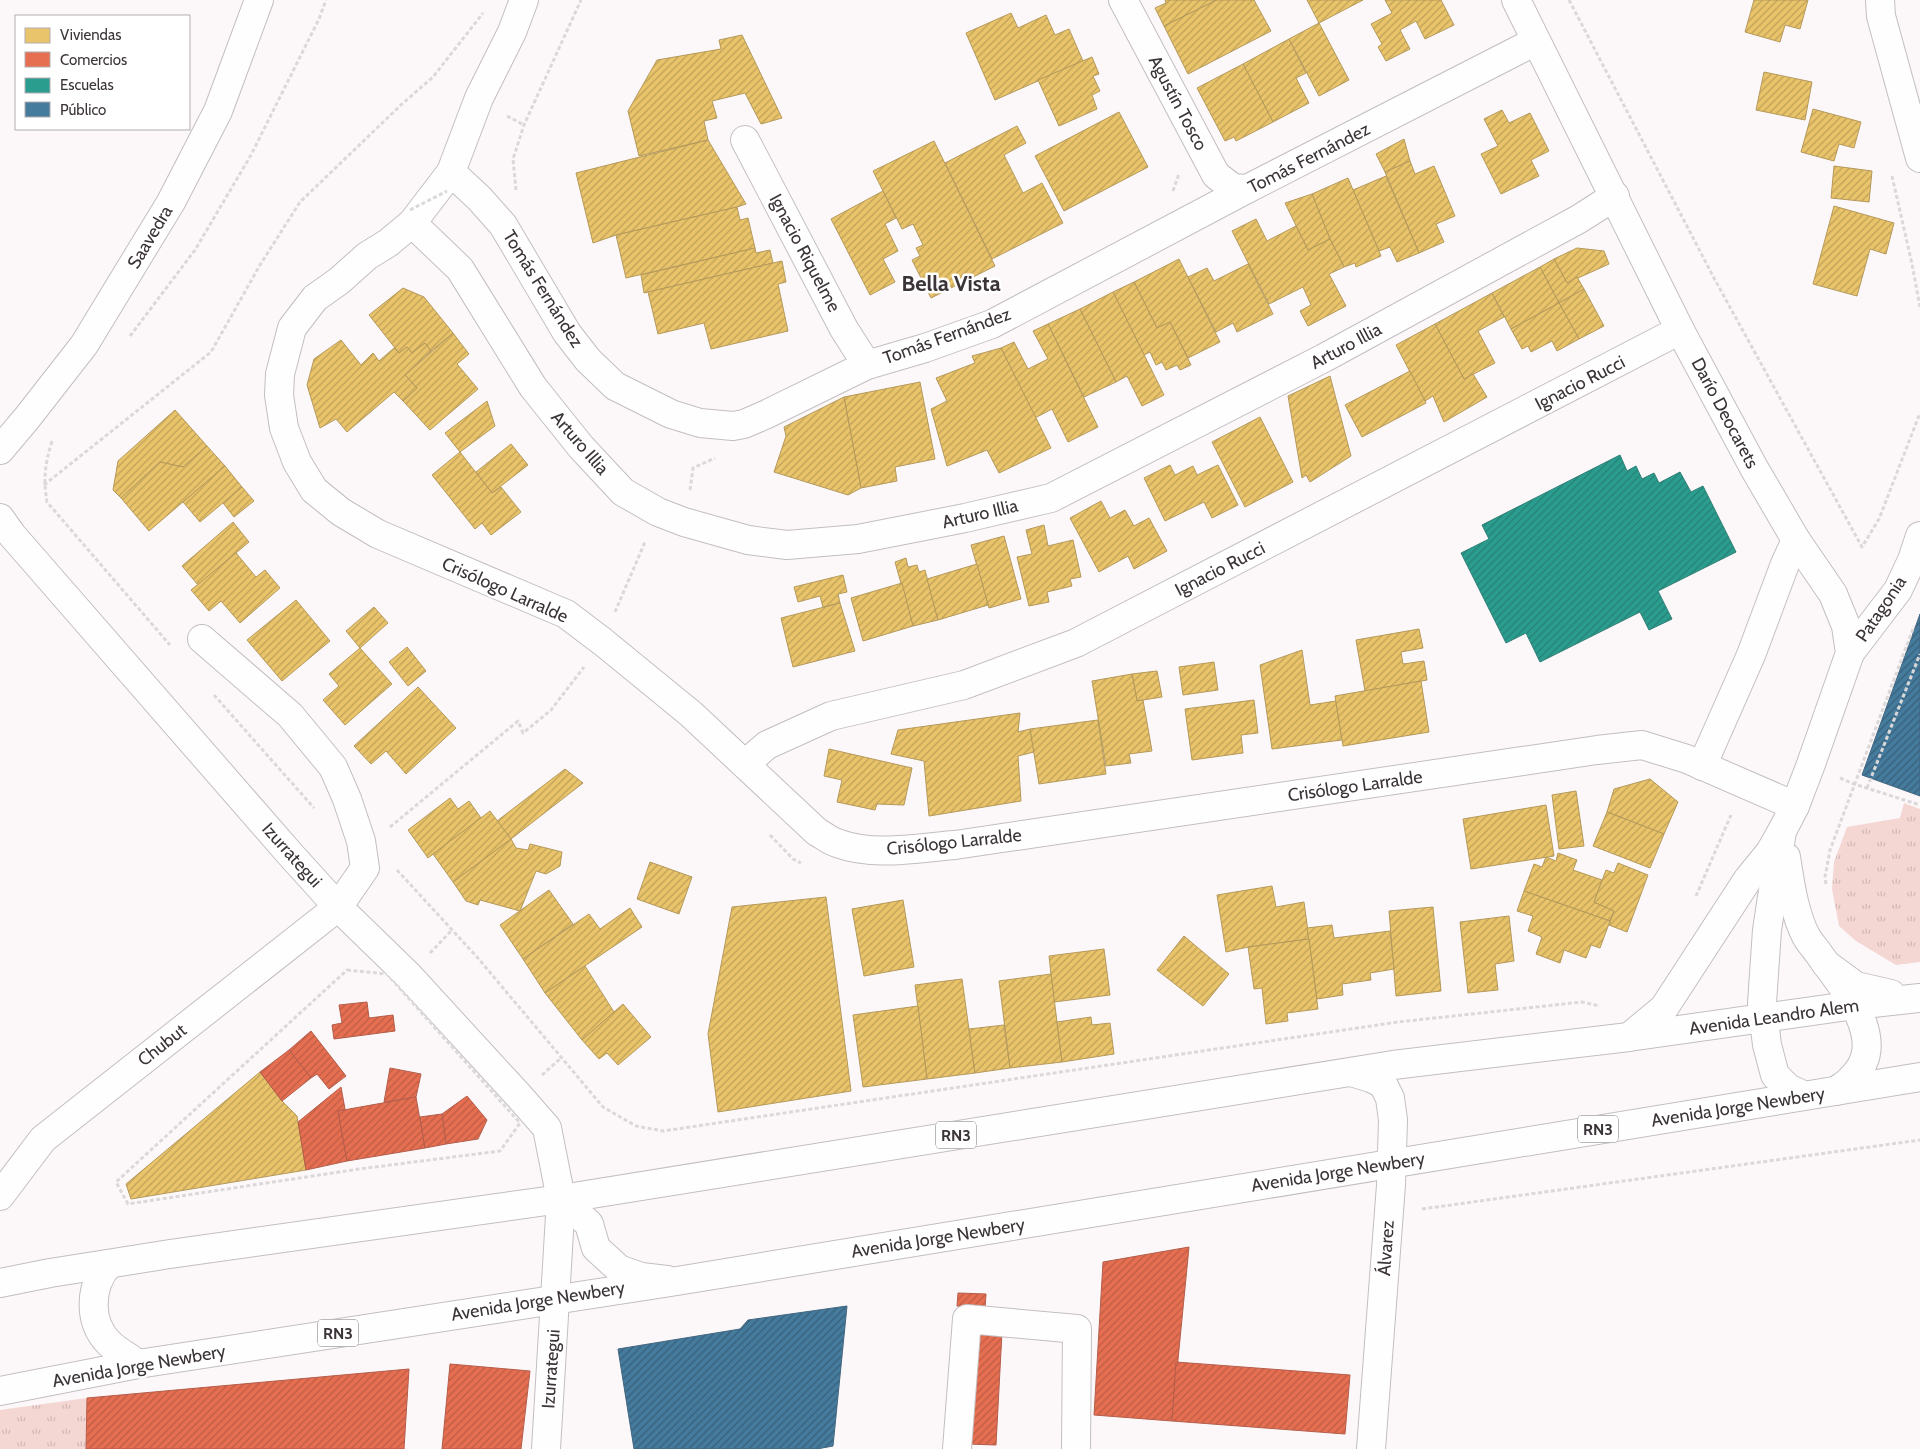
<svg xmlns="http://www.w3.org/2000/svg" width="1920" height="1449" font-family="Cabin,sans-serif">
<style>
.park{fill:url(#park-tufts)}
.homes{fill:url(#homes-hatch);stroke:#b5995b}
.shops{fill:url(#shops-hatch);stroke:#b35d4a}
.schools{fill:url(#schools-hatch);stroke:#2f7e75}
.public{fill:url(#public-hatch);stroke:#42667f}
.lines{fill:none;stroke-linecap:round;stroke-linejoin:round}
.minor-casing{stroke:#c3bec1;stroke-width:30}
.highway-casing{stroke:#c3bec1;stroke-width:30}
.path{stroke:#dbd8da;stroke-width:3;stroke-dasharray:4 2.5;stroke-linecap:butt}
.minor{stroke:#fffefe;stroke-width:28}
.highway{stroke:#fffefe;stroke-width:28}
.path-bridge{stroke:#dbd8da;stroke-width:3;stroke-dasharray:4 2.5;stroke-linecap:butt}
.labels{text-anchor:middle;stroke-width:5;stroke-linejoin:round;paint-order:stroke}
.shield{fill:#fff;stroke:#767174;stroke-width:1}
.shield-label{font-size:16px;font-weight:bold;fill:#3b3438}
.street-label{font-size:18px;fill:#3b3438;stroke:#fff}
.district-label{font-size:22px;font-weight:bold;fill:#3b3438;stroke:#fff}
</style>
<defs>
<pattern id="park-tufts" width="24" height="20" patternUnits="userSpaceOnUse" patternTransform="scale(1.25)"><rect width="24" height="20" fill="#f4d6d2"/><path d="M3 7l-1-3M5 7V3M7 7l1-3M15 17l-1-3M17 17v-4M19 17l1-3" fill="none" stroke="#d2b8b5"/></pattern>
<pattern id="homes-hatch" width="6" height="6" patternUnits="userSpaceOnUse" patternTransform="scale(1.25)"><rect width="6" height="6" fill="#e9c46a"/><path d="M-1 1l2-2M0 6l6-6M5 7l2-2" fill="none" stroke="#bea058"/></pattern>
<pattern id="shops-hatch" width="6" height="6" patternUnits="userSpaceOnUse" patternTransform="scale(1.25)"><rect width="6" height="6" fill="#e76f51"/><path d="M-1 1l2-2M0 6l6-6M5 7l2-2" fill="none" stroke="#bc5c44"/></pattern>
<pattern id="schools-hatch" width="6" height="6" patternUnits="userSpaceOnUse" patternTransform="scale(1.25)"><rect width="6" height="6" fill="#2a9d8f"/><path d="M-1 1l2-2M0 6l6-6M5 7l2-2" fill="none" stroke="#258176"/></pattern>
<pattern id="public-hatch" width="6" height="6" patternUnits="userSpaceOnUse" patternTransform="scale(1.25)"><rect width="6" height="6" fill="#457b9d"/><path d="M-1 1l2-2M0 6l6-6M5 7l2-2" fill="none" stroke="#38607a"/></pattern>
</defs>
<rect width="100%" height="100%" fill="#fcf8fa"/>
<g class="park">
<path d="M1904,803l16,6v153l-24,3 -40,-24 -17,-15 -7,-37 2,-27 13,-35 53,-9z"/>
<path d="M87,1398l-1,51h-86v-39z"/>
</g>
<g class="homes">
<path d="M1165,0h52l-53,26 -9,-18 11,-5z"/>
<path d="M1217,0h37l17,31 -83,43 -24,-48z"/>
<path d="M1307,0h56l-44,23z"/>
<path d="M1385,0h56l13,25 -29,14 -9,-18 -16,9 10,19 -24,12 -8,-14 4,-3 -11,-20 21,-11z"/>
<path d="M1754,0h54l-8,29 -15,-4 -5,17 -35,-10z"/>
<path d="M1011,13l7,15 28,-13 9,20 14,-6 14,32 -88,39 -29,-67z"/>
<path d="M1319,23l30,57 -30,16 -30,-57z"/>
<path d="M742,35l40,83 -21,6 -16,-31 -33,8 5,17 -13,3 4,19 -69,16 -11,-45 29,-51 64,-11 -2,-9z"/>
<path d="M1289,39l17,34 -10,5 13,25 -36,19 -30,-58z"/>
<path d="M1092,57l7,17 -6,2 7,15 -8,4 5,14 -38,17 -21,-46z"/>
<path d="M1243,64l30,58 -37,19 -2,-4 -9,4 -28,-53z"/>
<path d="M1764,72l48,10 -7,38 -49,-10z"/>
<path d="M1813,109l48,13 -7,26 -15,-4 -5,17 -33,-9z"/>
<path d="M1502,110l7,13 21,-10 19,38 -18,9 8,16 -38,18 -20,-40 17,-8 -14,-27z"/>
<path d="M1119,112l29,55 -84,44 -29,-55z"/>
<path d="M1017,126l9,17 -22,12 19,38 19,-10 21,40 -71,36 -47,-96z"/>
<path d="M1404,139l6,22 -25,11 -9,-18z"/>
<path d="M708,140l38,64 -9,3 -121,28 -23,8 -17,-70z"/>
<path d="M934,141l61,125 -64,32 -19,-38 8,-4 -4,-8 7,-3 -10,-21 -11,5 -29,-58z"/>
<path d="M1410,161l5,13 19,-8 21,50 -19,8 8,18 -25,11 -34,-81z"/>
<path d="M1834,166l38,5 -3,31 -38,-4z"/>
<path d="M1386,176l33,77 -22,9 -7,-15 -11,4 -26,-61z"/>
<path d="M1348,178l33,78 -25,11 -1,-4 -11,4 -14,-28 -18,-45z"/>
<path d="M883,191l13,27 -11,6 13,27 -15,8 12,23 -25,13 -39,-76z"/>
<path d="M1312,194l18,45 -22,11 -23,-47z"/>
<path d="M1834,206l60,17 -8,31 -16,-5 -13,47 -44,-12z"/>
<path d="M737,207l3,13 8,-2 7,30 -129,30 -10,-43z"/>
<path d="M1256,219l11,22 29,-15 12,24 22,-11 14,28 -15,7 17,32 -38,20 -8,-15 11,-6 -8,-18 -34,17 -37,-73z"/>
<path d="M755,248l1,5 14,-3 3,13 -129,30 -3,-18z"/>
<path d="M1577,248l27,3 5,13 -42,19 -13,-24z"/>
<path d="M1179,259l41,83 -32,16 -18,-36 -13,6 -23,-46z"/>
<path d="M1554,259l13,24 10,-6 7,12 -25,14 -19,-36z"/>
<path d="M782,261l4,21 -8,2 10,47 -77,18 -7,-26 -46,11 -10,-42z"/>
<path d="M1248,264l25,50 -36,18 -4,-9 -17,9 -28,-55 19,-9 7,13z"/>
<path d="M1540,267l19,36 -48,26 -19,-36z"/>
<path d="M1134,282l23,46 13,-6 21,43 -11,5 -3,-5 -11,5 -4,-8 -6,3 -6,-13 -6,3 -31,-63z"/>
<path d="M403,288l21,9 29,36 -22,18 -6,-8 -13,10 -5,-6 -8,6 -30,-38z"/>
<path d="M1584,289l20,37 -25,13 -20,-36z"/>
<path d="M1113,292l51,103 -22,11 -15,-30 -11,6 -36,-73z"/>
<path d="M1492,293l12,24 -26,14 17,32 -31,16 -29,-55z"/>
<path d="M1559,303l20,36 -22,12 -5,-10 -21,11 -3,-6 -6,3 -11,-20z"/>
<path d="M1080,309l36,73 -32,15 -36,-73z"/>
<path d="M1048,324l50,103 -30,15 -16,-33 -17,9 -34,-70 13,-6 14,27 20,-10 -15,-28z"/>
<path d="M1435,324l29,55 9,-5 14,23 -43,25 -11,-26 -8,5 -29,-56z"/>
<path d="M453,333l16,21 -12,10 21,25 -48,41 -27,-29 14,-13 -12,-13z"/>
<path d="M341,340l20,25 12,-12 6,8 15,-13 5,5 8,-6 5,6 13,-10 6,8 -26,24 12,13 -14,13 -9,-9 -47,40 -11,-13 -16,9 -13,-43 7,-26z"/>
<path d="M1001,348l50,100 -52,25 -12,-23 -40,16 -16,-57 16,-8 -11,-23 39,-15 -3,-7z"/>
<path d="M1410,371l16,32 -64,34 -17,-32z"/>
<path d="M1330,376l21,80 -41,26 -4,-7 -4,3 -14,-82z"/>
<path d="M920,382l15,77 -40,8 2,14 -36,7 -17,-91z"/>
<path d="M844,397l17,91 -13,7 -74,-23 12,-36 -2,-9z"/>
<path d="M487,401l8,25 -35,26 -15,-19z"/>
<path d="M175,410l32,36 -24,21 -23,-5 -39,36 -8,-8 5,-29z"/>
<path d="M1260,417l33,65 -48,25 -33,-65z"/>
<path d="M511,444l17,21 -36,28 -16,-21z"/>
<path d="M207,446l18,20 -76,65 -28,-33 39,-36 23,5z"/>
<path d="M460,452l32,41 9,-6 20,25 -30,23 -9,-12 -7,6 -43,-54z"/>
<path d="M1170,465l5,10 18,-9 4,9 21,-10 20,40 -26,13 -8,-16 -39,19 -21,-43z"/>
<path d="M225,466l17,21 -42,35 -17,-20z"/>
<path d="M242,487l12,14 -20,16 -11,-14z"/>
<path d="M1101,501l9,17 15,-8 9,16 15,-8 18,33 -33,18 -6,-13 -29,16 -29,-54z"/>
<path d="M233,522l16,20 -51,43 -16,-19z"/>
<path d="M1044,525l4,21 25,-6 8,37 -11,2 2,7 -25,6 2,10 -20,4 -12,-49 15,-3 -6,-24z"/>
<path d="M1004,536l17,63 -32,9 -18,-63z"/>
<path d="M236,553l20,24 9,-7 15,18 -40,35 -19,-22 -12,10 -18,-21z"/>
<path d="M906,558l2,9 9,-2 2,7 6,-2 13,50 -25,6 -18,-64z"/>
<path d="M977,564l11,41 -50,15 -11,-41z"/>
<path d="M843,575l4,17 -9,2 2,9 -17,4 -3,-11 -22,6 -4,-15z"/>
<path d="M902,583l11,43 -50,15 -12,-43z"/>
<path d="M296,600l34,41 -48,40 -35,-41z"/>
<path d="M840,603l15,48 -62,16 -12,-49z"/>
<path d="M374,607l14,16 -28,25 -14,-17z"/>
<path d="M1419,629l4,19 -22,4 2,12 21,-3 3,19 -62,11 -9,-51z"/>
<path d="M407,647l19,24 -18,15 -19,-24z"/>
<path d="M360,648l32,36 -47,41 -22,-25 16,-14 -10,-12z"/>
<path d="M1302,650l8,55 26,-4 6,39 -70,9 -12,-84z"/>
<path d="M1214,662l4,28 -35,5 -4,-28z"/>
<path d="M1157,671l5,26 -25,4 -5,-27z"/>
<path d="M1132,674l5,27 6,-1 9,51 -23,3 2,9 -25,3 -14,-85z"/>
<path d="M1421,681l8,51 -86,14 -8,-50z"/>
<path d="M418,687l38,41 -50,46 -20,-23 -15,13 -17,-18z"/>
<path d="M1254,700l4,33 -17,2 2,18 -51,7 -7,-51z"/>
<path d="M1020,713l-2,19 12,-3 4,23 -16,4 3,45 -92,15 -5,-55 -33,-7 7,-24z"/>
<path d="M1098,720l8,54 -67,10 -9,-55z"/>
<path d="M829,749l83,19 -8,37 -27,-1 -2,6 -38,-8 5,-22 -18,-4z"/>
<path d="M565,769l18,14 -72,56 -14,-18z"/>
<path d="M1650,779l28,23 -14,32 -57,-22 7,-23z"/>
<path d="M1576,791l8,55 -25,3 -7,-54z"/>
<path d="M450,798l8,11 11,-8 12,17 -53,40 -20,-28z"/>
<path d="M1546,805l8,51 -83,13 -8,-50z"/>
<path d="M490,811l21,28 -58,43 -20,-28z"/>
<path d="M1607,812l57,22 -14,34 -57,-22z"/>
<path d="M511,839l5,9 12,2 2,-6 32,8 -2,14 -14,8 -10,-3 -16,40 -40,-11 -2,5 -12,-4 -13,-19z"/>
<path d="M1558,853l19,7 -4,10 29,10 -8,22 20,9 -4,10 -86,-30 10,-27 8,3 4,-10 10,4z"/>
<path d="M650,862l42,15 -13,37 -42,-15z"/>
<path d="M1618,863l30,12 -21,57 -18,-7 5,-14 -20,-9 12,-32 8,3z"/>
<path d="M1272,886l4,21 28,-5 5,37 -61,8 -22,5 -9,-57z"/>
<path d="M549,890l24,34 -50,35 -23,-34z"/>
<path d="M1524,891l86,30 -10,27 -9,-3 -5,13 -22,-8 -4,13 -24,-9 6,-17 -14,-6 5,-15 -16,-5z"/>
<path d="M826,897l25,194 -133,21 -10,-78 24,-127z"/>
<path d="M903,900l11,67 -50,9 -12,-67z"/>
<path d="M1433,907l8,84 -45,5 -7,-85z"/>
<path d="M630,908l12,19 -97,66 -22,-34 66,-45 11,15z"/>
<path d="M1509,916l5,45 -19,3 3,26 -30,3 -8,-71z"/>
<path d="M1332,925l2,13 56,-7 4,38 -24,4 1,7 -29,4 1,11 -26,4 -10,-71z"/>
<path d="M1184,936l45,38 -26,32 -46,-36z"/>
<path d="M1309,939l9,70 -31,4 1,8 -22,3 -4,-36 -8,1 -6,-42z"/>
<path d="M1104,949l6,46 -56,7 -5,-46z"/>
<path d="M585,966l29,46 -32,28 -37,-47z"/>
<path d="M1051,974l11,88 -52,6 -11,-87z"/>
<path d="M962,979l13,94 -48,6 -12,-94z"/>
<path d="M623,1004l28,33 -33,28 -11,-12 -8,6 -17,-19z"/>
<path d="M918,1006l9,73 -64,8 -10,-72z"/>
<path d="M1091,1017l1,8 18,-2 4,31 -52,8 -5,-40z"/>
<path d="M1004,1025l6,43 -35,5 -6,-44z"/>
<path d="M260,1072l22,29 15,15 9,54 -175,29 -5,-15z"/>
</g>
<g class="shops">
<path d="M367,1002l2,16 24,-3 2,16 -61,8 -2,-14 10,-2 -3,-18z"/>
<path d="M311,1031l35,45 -17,13 -12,-15 -6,4 -22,-28z"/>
<path d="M289,1050l22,28 -29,23 -22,-29z"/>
<path d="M390,1068l31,6 -5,23 -32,5z"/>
<path d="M341,1087l4,22 -7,2 9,50 -41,9 -8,-48z"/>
<path d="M467,1096l20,24 -9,19 -32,5 -4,-30z"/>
<path d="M416,1097l9,51 -78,13 -9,-50z"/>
<path d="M442,1114l4,30 -21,4 -5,-31z"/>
<path d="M1189,1247l-17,174 -78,-6 9,-153z"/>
<path d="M958,1293l28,1 -1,14 -28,-2z"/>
<path d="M974,1330l28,2 -6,113 -28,-1z"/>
<path d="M1176,1362l174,13 -5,59 -173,-13z"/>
<path d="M450,1364l80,7 -9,78h-79z"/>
<path d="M409,1369l-5,80h-318l1,-51z"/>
</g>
<path class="schools" d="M1620,455l7,16 9,-5 6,13 12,-6 5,10 21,-11 11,20 12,-6 33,66 -78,39 14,28 -23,11 -9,-18 -100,50 -14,-29 -20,10 -45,-90 28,-14 -7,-14z"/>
<g class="public">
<path d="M1920,614v182l-58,-21z"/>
<path d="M847,1306l-14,140 -16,3h-183l-16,-100 122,-20 8,-9z"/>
</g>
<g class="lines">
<g class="minor-casing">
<g id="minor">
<path d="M524,0l-12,32 -33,66 -28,74 -39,51 -24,20 -21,13 -28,25 -24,17 -23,30 -12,46 -1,21 5,33 13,34 17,28 27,22 37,22 188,80 37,28 88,72 126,118c6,3 13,9 20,11 37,14 80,5 118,2l642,-95 45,-5 45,14 108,47"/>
<path d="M1123,0l93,175 17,13 14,1"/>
<path d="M1516,0l164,330 74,138 42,72 37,54 13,32 4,27 -39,111 -16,42 -13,25 -15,99 -5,73 5,42 8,30 13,13 15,7"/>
<path d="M1880,0l1,16 39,142"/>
<path d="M745,140l99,189 23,36"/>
<path d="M451,172l28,26 24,27 64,108 21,27 27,26 56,28 29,9 33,3 11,-2 23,-10 100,-49 58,-17 67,-24 255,-135 289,-148"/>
<path d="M412,223l48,46 73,118 48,60 42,45 35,20 26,10 64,18 39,5 71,-6 107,-21 86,-20 273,-140 255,-139 36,-23"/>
<path d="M0,450l27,-32 57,-73 87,-143 47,-91 41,-111"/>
<path d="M0,518l12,17 278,319 48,53 70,68 111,121 28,32 14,71 -15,250"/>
<path d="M1850,653l48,-63 14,-30 8,-24"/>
<path d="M745,764l22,-19 64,-29 133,-31 112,-42 604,-313"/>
<path d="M1702,766l49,-111 34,-91 11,-24"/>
<path d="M1786,857c4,25 8,56 20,79 3,6 9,12 13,18 23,33 73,87 32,125 -4,5 -10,8 -15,12"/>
<path d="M1351,1072l20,6 12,6 7,14 3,22 -2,65 -20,264"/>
<path d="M0,1196l43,-57 295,-232 27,-39 -4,-27 -14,-42 -14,-32 -43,-52 -88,-76"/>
<path d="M561,1199l28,25 7,24 23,21 22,8 26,3"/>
<path d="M957,1449l10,-130 110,10 -1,120"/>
</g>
</g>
<g class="highway-casing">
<g id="highway">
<path d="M1826,964l30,22 35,8"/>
<path d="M1629,1037l35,-29 84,-129 22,-27 12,-21"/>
<path d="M109,1264c-20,22 -21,58 0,79 8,8 20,14 29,21"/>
<path d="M0,1283l50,-10 120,-19 391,-55 832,-134 236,-28 226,-32 65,-7"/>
<path d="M0,1391l138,-27 539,-83 1243,-204"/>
</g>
</g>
<g class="path">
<path d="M1569,0l146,280 147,267 17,-28 41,-106"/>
<path d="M507,116l17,9"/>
<path d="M1892,176l20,88 8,43"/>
<path d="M516,190l-3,-31 11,-34 57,-125"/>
<path d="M1173,191l6,-17"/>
<path d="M130,336l65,-86 56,-95 68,-136 7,-19"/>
<path d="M52,441c-7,23 -9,37 -5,61l123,143"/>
<path d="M44,485l167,-133 49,-87 40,-63 102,-98 31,-27 50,-64"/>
<path d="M690,490l3,-22 22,-10"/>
<path d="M615,612l30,-70"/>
<path d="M214,695l100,113"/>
<path d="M1840,778l14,6 66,21"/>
<path d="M1867,788l53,-134"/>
<path d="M390,827l128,-106 5,12 28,-23 33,-43"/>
<path d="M770,835l23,24 8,4"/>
<path d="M397,870l80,87 126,150 33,19 27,5 735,-109 184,-20 18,4"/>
<path d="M1826,884l-1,-7 5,-27 84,-224"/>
<path d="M1696,896l35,-81"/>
<path d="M430,953l22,-23"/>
<path d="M347,970l40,4 133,149 -20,28 -141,18 -231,35 -12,-22z"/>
<path d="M542,1075l19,-17"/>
<path d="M1422,1209l498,-69"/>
</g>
<use href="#minor" class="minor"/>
<use href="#highway" class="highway"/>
<path class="path-bridge" d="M410,210l37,-19"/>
</g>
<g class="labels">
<g class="shield">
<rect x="1578" y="1115.5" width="40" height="27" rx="4"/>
<rect x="936" y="1121.5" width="40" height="27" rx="4"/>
<rect x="318" y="1319.5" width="40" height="27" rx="4"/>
</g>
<g class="shield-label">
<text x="1598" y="1135">RN3</text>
<text x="956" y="1141">RN3</text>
<text x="338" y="1339">RN3</text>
</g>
<g class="street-label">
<text transform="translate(1178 103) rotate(62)" y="6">Agustín Tosco</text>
<text transform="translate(1309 158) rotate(-27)" y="6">Tomás Fernández</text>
<text transform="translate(150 237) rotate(-59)" y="6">Saavedra</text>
<text transform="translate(805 253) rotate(62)" y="6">Ignacio Riquelme</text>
<text transform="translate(543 289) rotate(58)" y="6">Tomás Fernández</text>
<text transform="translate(947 336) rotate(-20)" y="6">Tomás Fernández</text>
<text transform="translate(1346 346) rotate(-28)" y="6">Arturo Illia</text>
<text transform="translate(1580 383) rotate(-27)" y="6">Ignacio Rucci</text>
<text transform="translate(1725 413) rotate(62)" y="6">Darío Deocarets</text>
<text transform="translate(580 443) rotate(49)" y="6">Arturo Illia</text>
<text transform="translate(980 514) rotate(-13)" y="6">Arturo Illia</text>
<text transform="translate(1220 569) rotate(-27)" y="6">Ignacio Rucci</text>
<text transform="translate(505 590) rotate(24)" y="6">Crisólogo Larralde</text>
<text transform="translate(1881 609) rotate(-56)" y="6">Patagonia</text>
<text transform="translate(1355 786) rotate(-8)" y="6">Crisólogo Larralde</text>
<text transform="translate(954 842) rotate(-6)" y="6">Crisólogo Larralde</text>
<text transform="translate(292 855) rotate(48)" y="6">Izurrategui</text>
<text transform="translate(1774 1017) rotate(-8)" y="6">Avenida Leandro Alem</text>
<text transform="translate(162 1045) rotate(-38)" y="6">Chubut</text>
<text transform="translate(1738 1107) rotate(-9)" y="6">Avenida Jorge Newbery</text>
<text transform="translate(1338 1172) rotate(-9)" y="6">Avenida Jorge Newbery</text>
<text transform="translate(938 1238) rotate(-9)" y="6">Avenida Jorge Newbery</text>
<text transform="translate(1386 1248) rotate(-86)" y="6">Álvarez</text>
<text transform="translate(538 1301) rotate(-9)" y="6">Avenida Jorge Newbery</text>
<text transform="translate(139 1366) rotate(-10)" y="6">Avenida Jorge Newbery</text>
<text transform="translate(551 1369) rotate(-86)" y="6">Izurrategui</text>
</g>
<g class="district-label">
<text x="951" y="291">Bella Vista</text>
</g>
</g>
<rect x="15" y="15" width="175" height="115" fill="#ffffff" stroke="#b1aeaf"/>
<rect x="25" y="28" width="25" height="15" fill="#e9c46a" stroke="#b1aeaf"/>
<text x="60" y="40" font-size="15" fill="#3b3438">Viviendas</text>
<rect x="25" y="52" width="25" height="15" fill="#e76f51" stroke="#b1aeaf"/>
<text x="60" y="65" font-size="15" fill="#3b3438">Comercios</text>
<rect x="25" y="78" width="25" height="15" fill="#2a9d8f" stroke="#b1aeaf"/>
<text x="60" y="90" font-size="15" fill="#3b3438">Escuelas</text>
<rect x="25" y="102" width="25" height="15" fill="#457b9d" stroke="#b1aeaf"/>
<text x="60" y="115" font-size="15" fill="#3b3438">Público</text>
</svg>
